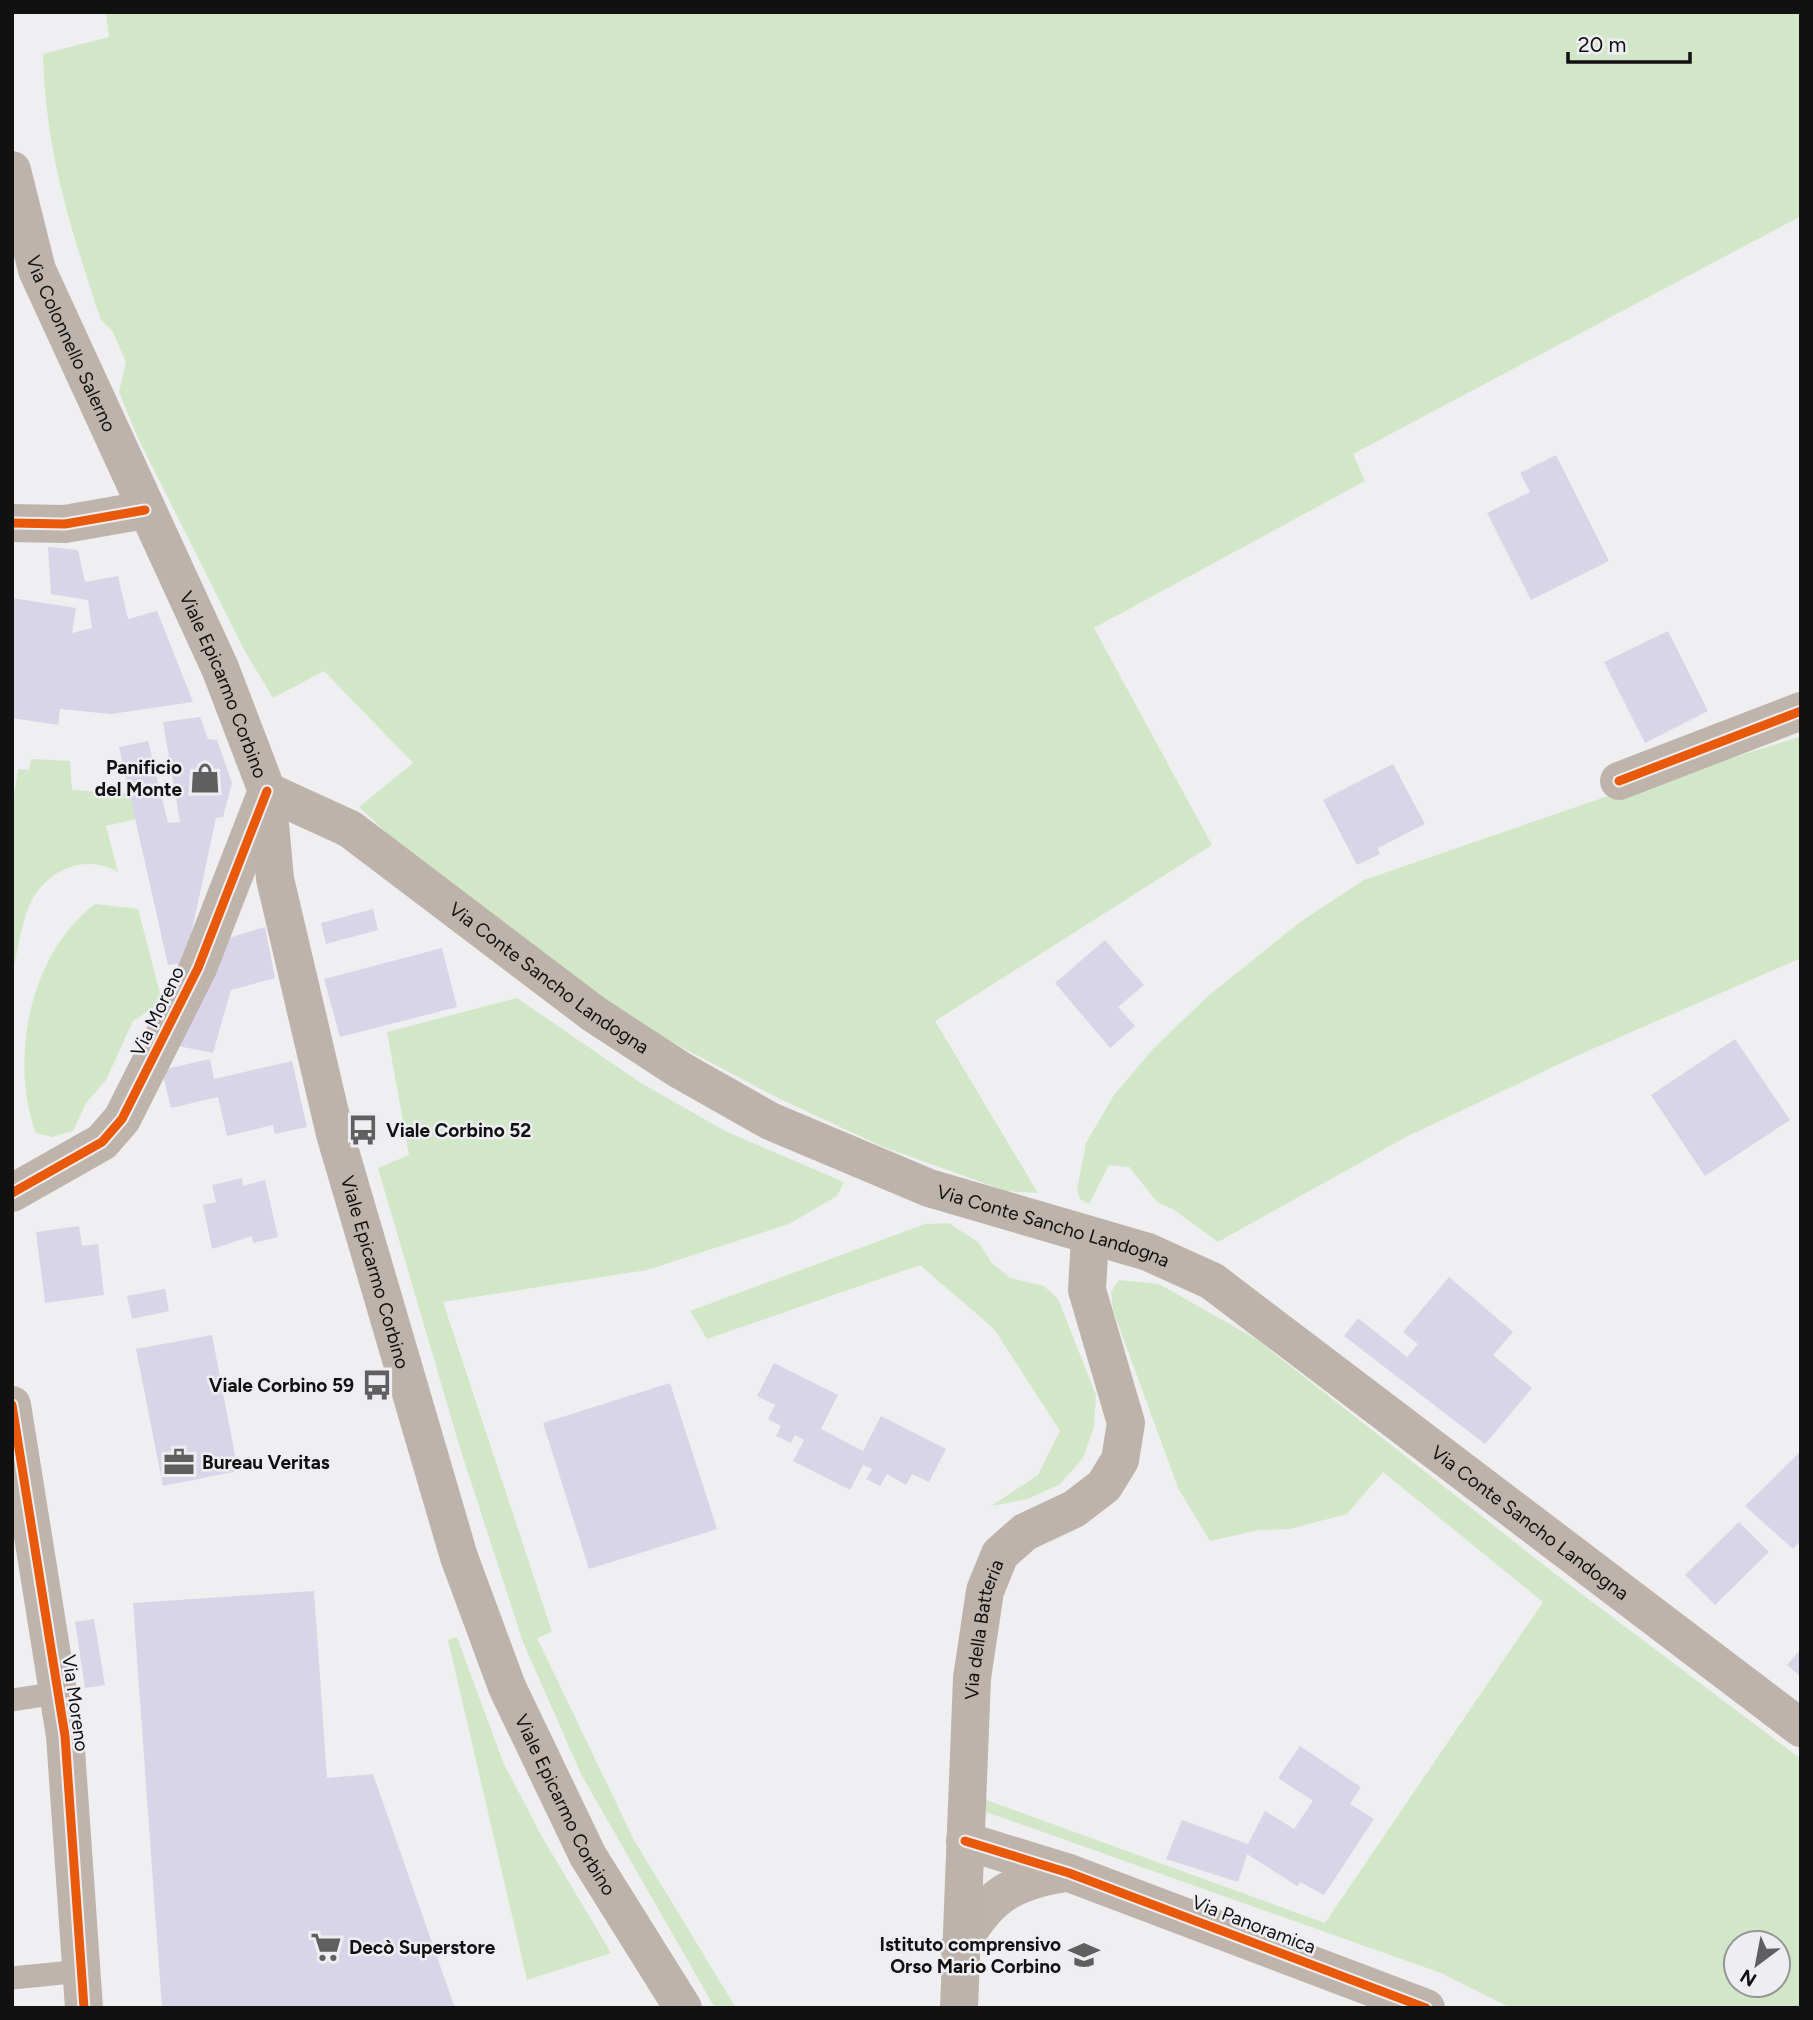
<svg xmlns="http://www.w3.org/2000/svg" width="1813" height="2020" font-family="Figtree,sans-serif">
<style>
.green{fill:#d2e7c7;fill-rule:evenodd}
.building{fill:#d7d5e7}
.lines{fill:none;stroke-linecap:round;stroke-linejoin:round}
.service{stroke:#beb4ab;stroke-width:23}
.minor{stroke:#beb4ab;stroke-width:38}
.secondary{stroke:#bdb3aa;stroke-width:38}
.cycleway-casing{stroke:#eeeef2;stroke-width:13}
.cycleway{stroke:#e8590c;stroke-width:9}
.labels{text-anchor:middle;stroke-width:5;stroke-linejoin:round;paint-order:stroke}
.street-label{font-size:19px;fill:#111112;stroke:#eeeef2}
.poi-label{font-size:19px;font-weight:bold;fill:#111112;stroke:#eeeef2;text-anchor:end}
</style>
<rect width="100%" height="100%" fill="#efeff1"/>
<g class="green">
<path d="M106,12h1695v204l-448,238 12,27 -271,147 118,217 -277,176 103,172 -32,-2 -125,-45 -105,-49 -138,-73 -228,-169 -51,-48 54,-44 -89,-92 -51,27 -31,-52 -104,-208 -19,-46 7,-30 -13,-30 -12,-12c-30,-90 -56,-170 -58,-266l66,-17z"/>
<path d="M1799,737l2,221 -229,100 -164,78 -190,106 -45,-33 -15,-6 -29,-36 -20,-2 -20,39 -9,-5 -3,-9 9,-47 28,-48 39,-46 55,-53 92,-74 64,-42 241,-83z"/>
<path d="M31,759l39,2 2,29 58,4 6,25 -30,7 12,46c-32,-18 -68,-4 -86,28 -11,21 -14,51 -20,74v-164l6,-41 11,1z"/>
<path d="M95,904l43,5 22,84h10l-12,12 -25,16 -27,59 -20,23 -13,28 -21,6 -16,-4c-28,-74 -5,-181 59,-229z"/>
<path d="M517,998l124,85 86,49 117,50 -7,14 -48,28 -142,46 -204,32 109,330 -15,6 97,202 102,168h-21l-134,-234 -58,-132 -63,-194 -82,-280 31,-13 -22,-123z"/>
<path d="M949,1223l30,20 12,19 19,16 34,8 14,13 38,96 -2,32 -11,31 -23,26 -32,15 -37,7 47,-31 22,-44 -66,-102 -74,-64 -213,74 -17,-28 235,-87z"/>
<path d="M1119,1280l40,4 97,55 307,241 238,179v249h-290l-70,-35 -455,-161 -5,-14 344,125 218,-321 -160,-130 -36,42 -57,15 -31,1 -49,11 -32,-53 -65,-178 -2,-18zM1736,1943h42v42h-42z"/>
<path d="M457,1637l46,125 38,73 70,118 -84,27 -79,-340z"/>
</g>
<g class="building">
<path d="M1556,455l53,106 -78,39 -44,-87 43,-21 -10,-19z"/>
<path d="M48,547l30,3 7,32 33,-6 10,43 29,-8 36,91 -82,12 -51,-5 -2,16 -46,-7v-120l64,10 -4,25 20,-5 -4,-28 -37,-6z"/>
<path d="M1668,631l40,80 -63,32 -41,-81z"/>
<path d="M200,717l8,22 9,1 15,43 -9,34 -7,1 -31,145 -17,2 -49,-218 29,-6 20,82 12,-1 -17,-100z"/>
<path d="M1393,764l32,60 -47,24 2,6 -23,11 -34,-65z"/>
<path d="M373,909l5,21 -52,14 -5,-21z"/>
<path d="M265,927l10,51 -44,12 -18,63 -35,-7 51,-108z"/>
<path d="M1105,940l39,45 -26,22 17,19 -25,22 -55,-65z"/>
<path d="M442,948l15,59 -117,30 -16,-58z"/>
<path d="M1735,1039l55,81 -85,56 -54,-81z"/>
<path d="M210,1059l4,20 78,-18 15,66 -32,7 -2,-9 -46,11 -9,-39 -47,11 -8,-33 3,-6z"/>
<path d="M242,1178l1,8 22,-6 13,57 -25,6 -1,-7 -40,13 -9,-44 13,-3 -4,-17z"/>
<path d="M79,1226l3,20 16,-2 6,51 -59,8 -9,-71z"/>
<path d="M1449,1277l64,55 -20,23 39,33 -47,56 -141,-108 14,-18 49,39 11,-13 -15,-12z"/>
<path d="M165,1289l4,22 -37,8 -5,-23z"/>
<path d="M212,1335l26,136 -75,15 -27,-137z"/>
<path d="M774,1363l64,32 -17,34 42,22 18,-35 65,33 -17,33 -17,-8 -6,11 -19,-11 -7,12 -14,-7 6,-10 -9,-4 -13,25 -57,-29 11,-21 -9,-5 -4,8 -15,-7 5,-10 -13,-7 7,-14 -18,-9z"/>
<path d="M670,1383l47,146 -128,40 -46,-146z"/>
<path d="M1801,1451v89l-8,9 -48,-43z"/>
<path d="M1739,1522l30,30 -54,53 -30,-30z"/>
<path d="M314,1591l13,187 46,-4 82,234h-293l-29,-405z"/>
<path d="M94,1619l11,66 -20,3 -10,-66z"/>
<path d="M1801,1649v28l-14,-12z"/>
<path d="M1300,1746l61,41 -11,17 24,15 -50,76 -24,-13 -3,4 -50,-32 -9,28 -72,-23 16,-39 66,24 17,-33 29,18 19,-28 -35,-23z"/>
</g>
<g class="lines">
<g class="service">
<path d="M12,1700l46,-7"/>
<path d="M12,1978l70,-7"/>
</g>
<g class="minor">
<path d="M12,523l53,1 80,-14"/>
<path d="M1619,781l182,-70"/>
<path d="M12,1193l90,-51 20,-23 76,-151 69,-177"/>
<path d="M12,1405l53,331 19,272"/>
<path d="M965,1841l104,32 357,135"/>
<path d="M959,1948c27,-50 50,-66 106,-75"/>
</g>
<g class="secondary">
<path id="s1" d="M12,170l25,100 183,398 47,123 8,88 60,255 124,423 48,130 81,169 95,152"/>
<path id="s2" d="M267,791l83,38 244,185 86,56 90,51 159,67 219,64 64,29 589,447"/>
<path id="s3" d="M959,2008l13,-330 13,-87 15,-37 25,-22 49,-23 30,-23 16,-26 6,-37 -39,-133 3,-53"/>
</g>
<g class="cycleway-casing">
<g id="cycleway">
<path d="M12,523l53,1 80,-14"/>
<path d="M1619,781l182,-70"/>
<path d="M12,1193l90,-51 20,-23 76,-151 69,-177"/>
<path d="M12,1405l53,331 19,272"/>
<path d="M965,1841l104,32 357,135"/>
</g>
</g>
<use href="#cycleway" class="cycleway"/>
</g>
<defs>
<g id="shop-bare" transform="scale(2.415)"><path d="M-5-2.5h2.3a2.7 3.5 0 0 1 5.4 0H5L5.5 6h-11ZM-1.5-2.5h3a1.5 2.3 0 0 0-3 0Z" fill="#5f5f60" stroke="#eeeef2" stroke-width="2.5" paint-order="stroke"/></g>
<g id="bus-bare" transform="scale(2.415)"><path d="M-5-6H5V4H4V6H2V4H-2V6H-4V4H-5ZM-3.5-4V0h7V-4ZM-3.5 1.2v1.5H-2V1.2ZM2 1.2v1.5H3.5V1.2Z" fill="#5f5f60" stroke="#eeeef2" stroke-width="2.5" paint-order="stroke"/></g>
<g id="office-bare" transform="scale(2.415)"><path d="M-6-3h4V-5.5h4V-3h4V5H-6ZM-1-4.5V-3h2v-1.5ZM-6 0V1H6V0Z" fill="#5f5f60" stroke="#eeeef2" stroke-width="2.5" paint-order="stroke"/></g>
<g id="supermarket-bare" transform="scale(2.415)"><path d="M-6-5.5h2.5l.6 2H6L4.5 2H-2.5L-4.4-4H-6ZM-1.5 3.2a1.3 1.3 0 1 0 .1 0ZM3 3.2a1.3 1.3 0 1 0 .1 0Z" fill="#5f5f60" stroke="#eeeef2" stroke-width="2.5" paint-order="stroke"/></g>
<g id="school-bare" transform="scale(2.415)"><path d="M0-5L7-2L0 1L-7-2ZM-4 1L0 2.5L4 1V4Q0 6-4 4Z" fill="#5f5f60" stroke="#eeeef2" stroke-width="2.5" paint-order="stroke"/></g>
</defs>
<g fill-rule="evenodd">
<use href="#shop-bare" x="205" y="778"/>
<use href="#bus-bare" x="363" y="1130"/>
<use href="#bus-bare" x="377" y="1385"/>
<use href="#office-bare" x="179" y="1462"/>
<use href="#supermarket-bare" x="326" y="1947"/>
<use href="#school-bare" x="1084" y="1955"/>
</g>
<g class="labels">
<g class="street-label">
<text dy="7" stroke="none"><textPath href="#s1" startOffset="184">Via Colonnello Salerno</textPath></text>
<text dy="7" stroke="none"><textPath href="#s1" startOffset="558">Viale Epicarmo Corbino</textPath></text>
<text dy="7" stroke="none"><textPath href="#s2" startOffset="340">Via Conte Sancho Landogna</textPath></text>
<text transform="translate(157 1011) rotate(-64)" y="7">Via Moreno</text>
<text dy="7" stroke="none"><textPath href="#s2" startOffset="906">Via Conte Sancho Landogna</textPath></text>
<text dy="7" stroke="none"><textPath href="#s1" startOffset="1167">Viale Epicarmo Corbino</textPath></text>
<text dy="7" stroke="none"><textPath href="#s2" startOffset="1474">Via Conte Sancho Landogna</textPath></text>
<text dy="7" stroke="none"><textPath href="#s3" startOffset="380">Via della Batteria</textPath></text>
<text transform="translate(76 1703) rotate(82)" y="7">Via Moreno</text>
<text dy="7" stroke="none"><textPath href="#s1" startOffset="1734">Viale Epicarmo Corbino</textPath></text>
<text transform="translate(1254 1924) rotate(21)" y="7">Via Panoramica</text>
</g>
<g class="poi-label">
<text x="182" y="774">Panificio<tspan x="182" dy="22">del Monte</tspan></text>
<text x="386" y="1137" text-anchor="start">Viale Corbino 52</text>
<text x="354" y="1392">Viale Corbino 59</text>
<text x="202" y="1469" text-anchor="start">Bureau Veritas</text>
<text x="1061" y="1951">Istituto comprensivo<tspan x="1061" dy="22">Orso Mario Corbino</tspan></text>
<text x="349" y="1954" text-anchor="start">Decò Superstore</text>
</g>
</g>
<rect width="1813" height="2020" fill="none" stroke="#111112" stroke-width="28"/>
<g transform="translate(1757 1964) rotate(212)"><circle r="33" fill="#eeeef2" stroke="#969698" stroke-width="2"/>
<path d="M0-5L12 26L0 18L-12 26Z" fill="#5f5f60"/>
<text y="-10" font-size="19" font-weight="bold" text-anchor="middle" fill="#111112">N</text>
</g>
<path d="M1568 52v10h122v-10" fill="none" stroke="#111112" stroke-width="3.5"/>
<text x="1578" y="52" font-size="21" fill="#111112" stroke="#eeeef2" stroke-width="5" paint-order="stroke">20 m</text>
</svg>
